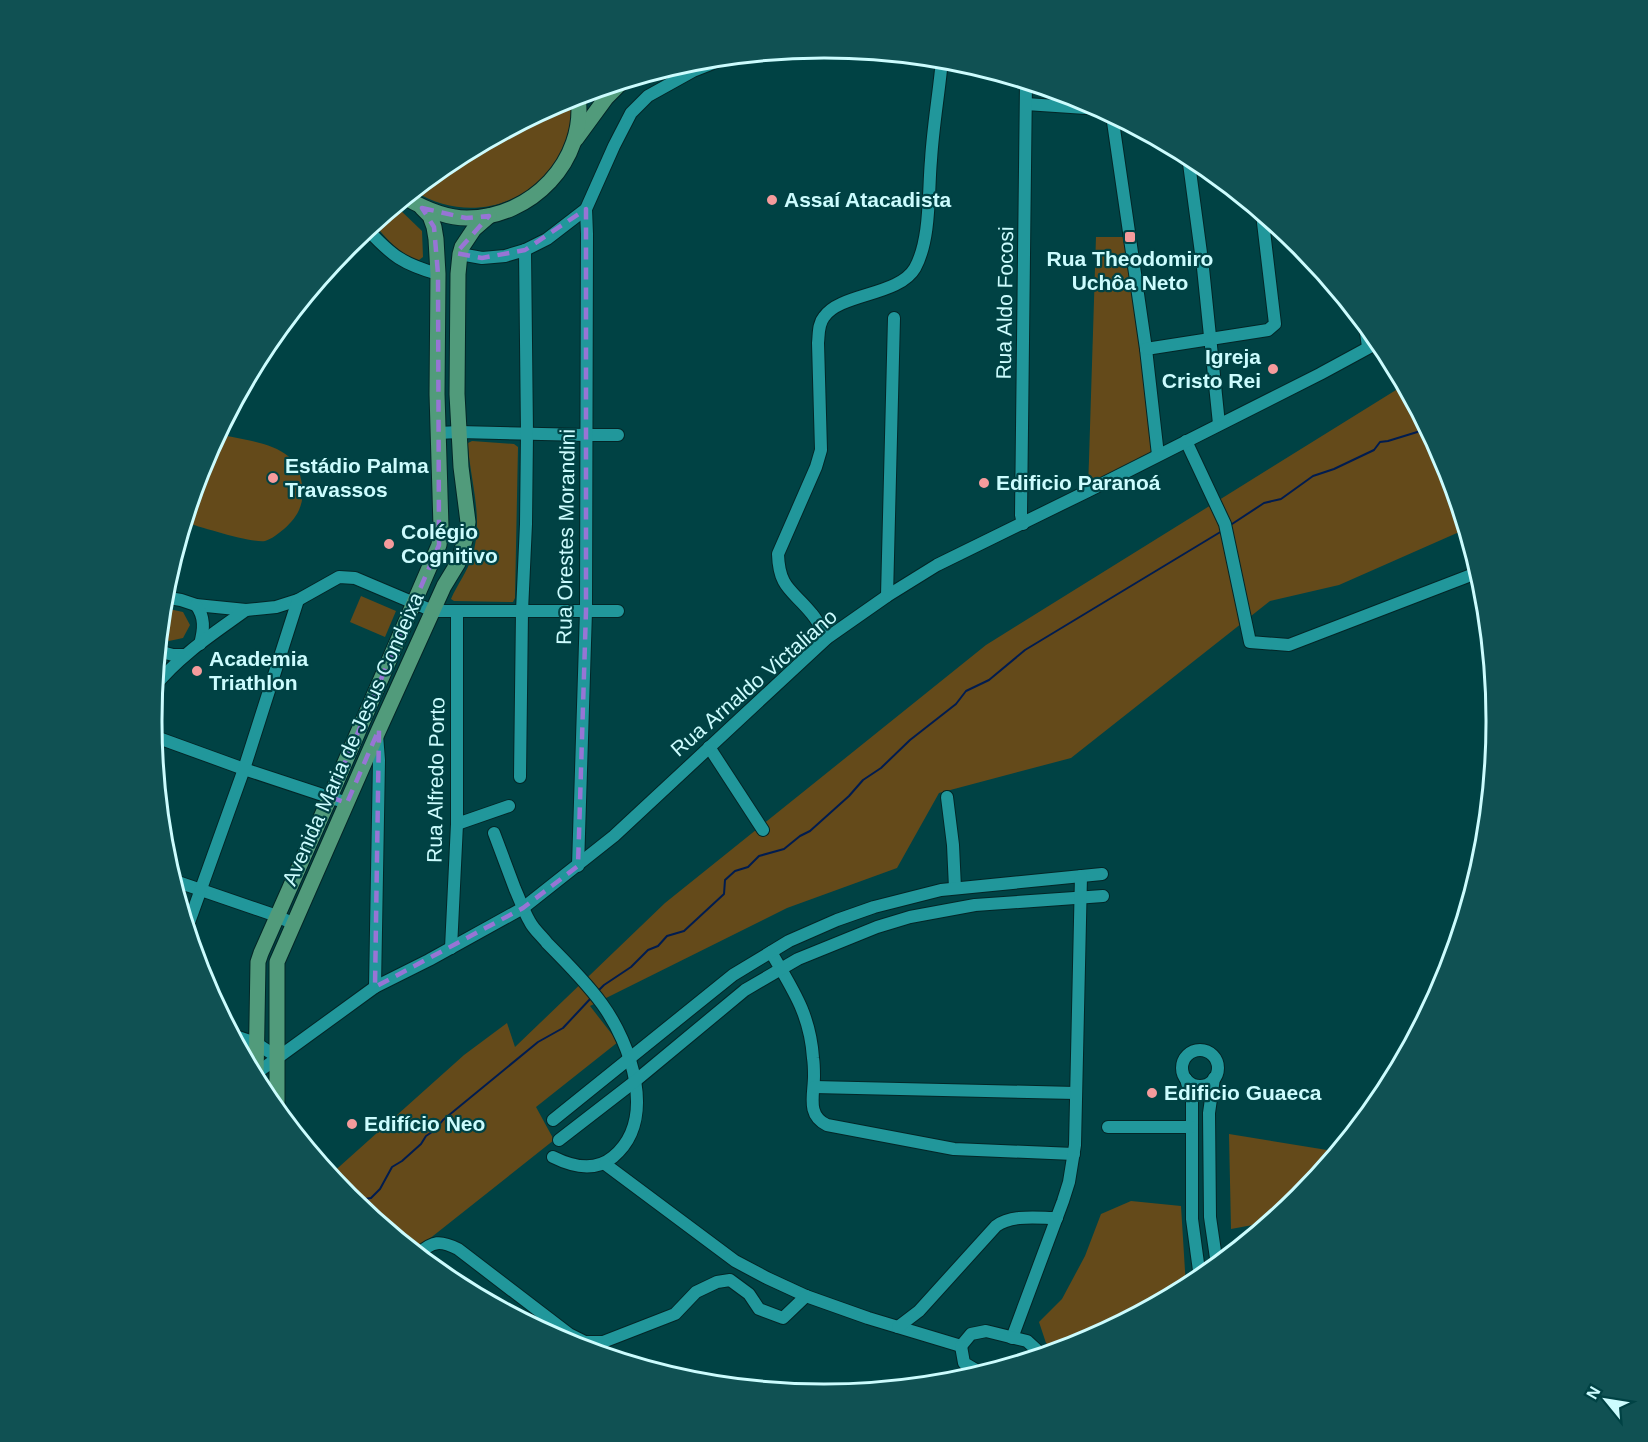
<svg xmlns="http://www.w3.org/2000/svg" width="1648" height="1442" font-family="Helvetica,sans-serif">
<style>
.green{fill:#644a1a}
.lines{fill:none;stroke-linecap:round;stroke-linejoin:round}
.stream{stroke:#001c50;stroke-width:2}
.minor-casing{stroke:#032627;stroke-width:14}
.major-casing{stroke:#032627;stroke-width:17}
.minor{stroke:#21979b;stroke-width:12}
.major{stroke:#519b7b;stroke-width:15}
.marked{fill:none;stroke:#9775d5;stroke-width:4.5;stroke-dasharray:12 8;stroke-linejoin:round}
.poi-dot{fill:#f59b9c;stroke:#004244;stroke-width:2}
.labels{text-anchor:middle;stroke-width:4.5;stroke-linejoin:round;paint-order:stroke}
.poi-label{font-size:21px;font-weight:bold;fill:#ccfcfe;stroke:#004244;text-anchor:start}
.street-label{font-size:21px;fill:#ccfcfe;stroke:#004244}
.rim{fill:none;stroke:#ccfcfe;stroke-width:3}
</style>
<rect width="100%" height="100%" fill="#004244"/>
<g class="green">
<path d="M572,98c3,85 -84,139 -158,93l36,-30z"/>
<path d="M396,206l26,25 1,26 -4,3c-17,-3 -34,-23 -45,-36z"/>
<path d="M1096,237h34l28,218 -70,36z"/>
<path d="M1406,389l40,75 20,65 -127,56 -69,16 -199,157 -132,35 -42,75 -110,40 -197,98 28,36 -82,65 18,33 -140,111 -66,-54 -18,-22 134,-120 43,-32 8,24 150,-144 321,-258 410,-255z"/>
<path d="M218,434c21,5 53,8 70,22 7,5 9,11 12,19 6,23 2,38 -16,54 -5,4 -12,10 -19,12 -15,2 -64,-14 -81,-19l18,-59z"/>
<path d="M472,441l42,3 4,3 -3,151 -2,4 -59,-1 -3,-2c6,-14 16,-27 21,-42 12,-36 -1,-74 -4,-110v-4z"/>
<path d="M361,596l35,15 -11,26 -35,-15z"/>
<path d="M169,609l14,3 7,13 -7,13 -14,3 -9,-7 1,-18z"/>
<path d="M1229,1134l98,16 2,12 -29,35 -31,25 -38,7z"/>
<path d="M1131,1201l50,5 5,81 -105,56 -26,8 -9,-8 -7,-21 23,-23 23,-43 16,-42z"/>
</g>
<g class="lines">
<g class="stream">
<path d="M1229,526l35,-23 17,-4 32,-23 21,-7 40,-19 6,-8 8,-1 39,-12"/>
<path d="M597,992l7,-7 27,-18 17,-17 10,-4 9,-10 17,-5 40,-37 1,-14 10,-9 13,-4 11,-11 25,-7 16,-13 10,-5 39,-35 14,-16 18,-12 29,-28 46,-36 10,-13 23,-11 36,-30 197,-119"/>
<path d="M353,1201l18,-3 9,-9 12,-22 10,-6 19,-17 5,-8 9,-6 8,-10 95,-78 25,-14 28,-30"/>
</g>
<g class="minor-casing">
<g id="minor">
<path d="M1026,104l75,5"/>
<path d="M1112,115l34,234 12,106"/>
<path d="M1188,156l15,112 16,156"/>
<path d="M367,229c25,27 36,35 71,45"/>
<path d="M460,254l22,4 23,-2 20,-6 22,-11 39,-30 28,-63 17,-33 17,-17 45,-25 33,-13"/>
<path d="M1365,325l3,22"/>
<path d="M1146,349l122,-19 7,-6 -13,-110"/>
<path d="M438,433l21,-1 128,3h31"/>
<path d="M1186,441l39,83 25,118 39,3 190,-73"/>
<path d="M1023,524l-2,-9 5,-433"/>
<path d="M887,596l7,-278"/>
<path d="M163,597l18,3 15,5 50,5 30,-3 22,-7 41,-23 16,1 78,33h185"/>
<path d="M196,605c9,12 8,24 4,39"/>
<path d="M827,638c-5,-8 -9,-17 -15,-24 -19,-24 -33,-25 -34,-60l38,-87 5,-17 -3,-107c1,-9 0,-19 6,-26 16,-24 75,-21 91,-49 16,-29 13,-76 16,-108 2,-34 8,-67 11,-100"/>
<path d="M158,651l15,4h11"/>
<path d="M154,687c27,-33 59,-53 92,-77"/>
<path d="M153,736l91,33 103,34"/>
<path d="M709,747l54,83"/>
<path d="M520,777l2,-166 4,-87 1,-90 -2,-184"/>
<path d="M947,797l6,48 2,43"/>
<path d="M457,824l52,-18"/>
<path d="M494,833c7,19 14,37 21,56 5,11 9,23 15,33 4,8 12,14 17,21 19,19 39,39 55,61 29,40 56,116 11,153 -18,15 -40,10 -60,0"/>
<path d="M578,866l8,-255 1,-377 -1,-25"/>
<path d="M172,880l105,36 17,8"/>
<path d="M187,928l57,-159 54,-169"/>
<path d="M451,948l6,-124v-212"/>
<path d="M771,952c21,37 39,61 42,106 1,6 1,12 1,18 0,19 -8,39 13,49l127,24 120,5"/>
<path d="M375,987l4,-227 -2,-25"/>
<path d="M232,1035l24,8 21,14"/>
<circle cx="1200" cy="1068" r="18"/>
<path d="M254,1075l121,-88 54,-27 94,-52 91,-72 213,-198 60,-42 50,-31 151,-74 232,-117 59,-32"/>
<path d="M1214,1078l-5,35 1,104 7,48"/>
<path d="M1186,1079l6,22v118l8,59"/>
<path d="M814,1087l262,6"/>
<path d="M553,1120l180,-145 56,-34 48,-21 37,-13 67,-17 161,-16"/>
<path d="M1108,1127h84"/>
<path d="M559,1140l75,-58 111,-92 53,-31 79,-32 33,-10 65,-12 128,-9"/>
<path d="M605,1164l130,97 32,17 39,18 62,22 93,28"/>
<path d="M418,1254c15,-13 22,-14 40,-5l111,85 16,8h18l72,-28 21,-22 21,-10 13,-2 19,14 10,15 24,9 23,-22"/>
<path d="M898,1327l21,-16 77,-85c16,-12 42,-8 61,-8"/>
<path d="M1012,1338l51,-137 6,-19 6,-37 6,-269"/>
<path d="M961,1346l10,-12 15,-3 41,10 12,11 2,3"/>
<path d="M961,1346l3,17 17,10"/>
<path d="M959,1380l12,-12"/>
</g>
</g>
<g class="major-casing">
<g id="major">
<path d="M576,139l30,-41 15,-15"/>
<path d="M406,198c19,11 39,20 61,20 64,0 120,-57 111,-122"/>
<path d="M256,1078l2,-116 3,-9 69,-156 109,-252 2,-18 -4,-133 1,-120 -2,-35 -2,-12 -4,-11 -8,-8"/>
<path d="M277,1110v-148l100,-228 67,-148 14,-23 7,-23 3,-18 -7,-55 -4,-73 1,-120 2,-20 2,-7 12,-18 15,-13"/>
</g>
</g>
<use href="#minor" class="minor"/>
<use href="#major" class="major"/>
</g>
<path class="marked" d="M422,208l44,10 23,-2 -33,37 26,5 43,-8 61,-41v402l-8,255 -55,42 -148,79 4,-258 -32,74 -17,-6 109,-252 -1,-271 -4,-47z"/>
<g class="poi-dot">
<circle cx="772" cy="200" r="6"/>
<rect x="1124" y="231" width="12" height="12" rx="3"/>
<circle cx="1273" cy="369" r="6"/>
<circle cx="273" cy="478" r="6"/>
<circle cx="984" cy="483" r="6"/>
<circle cx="389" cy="544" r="6"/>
<circle cx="197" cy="671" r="6"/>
<circle cx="1152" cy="1093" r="6"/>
<circle cx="352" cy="1124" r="6"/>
</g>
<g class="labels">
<g class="poi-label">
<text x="784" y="207">Assaí Atacadista</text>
<text x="1130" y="266" text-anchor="middle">Rua Theodomiro<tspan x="1130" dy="24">Uchôa Neto</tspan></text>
<text x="1261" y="364" text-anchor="end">Igreja<tspan x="1261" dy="24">Cristo Rei</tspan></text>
<text x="285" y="473">Estádio Palma<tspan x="285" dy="24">Travassos</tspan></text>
<text x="996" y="490">Edificio Paranoá</text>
<text x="401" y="539">Colégio<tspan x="401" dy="24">Cognitivo</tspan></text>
<text x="209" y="666">Academia<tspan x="209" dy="24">Triathlon</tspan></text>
<text x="1164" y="1100">Edificio Guaeca</text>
<text x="364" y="1131">Edifício Neo</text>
</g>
<g class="street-label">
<text transform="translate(1005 303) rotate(-89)" y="7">Rua Aldo Focosi</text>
<text transform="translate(566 537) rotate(-89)" y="7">Rua Orestes Morandini</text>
<text transform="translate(754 683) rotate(-41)" y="7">Rua Arnaldo Victaliano</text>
<text transform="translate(353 739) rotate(-66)" y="7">Avenida Maria de Jesus Condeixa</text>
<text transform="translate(436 780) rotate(-89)" y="7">Rua Alfredo Porto</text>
</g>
</g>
<path d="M0 0H1648V1442H0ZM824 58H824A662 662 0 0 1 1486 720V722A662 662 0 0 1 824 1384H824A662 662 0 0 1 162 722V720A662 662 0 0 1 824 58Z" fill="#105153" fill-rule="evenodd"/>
<path class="rim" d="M824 58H824A662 662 0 0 1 1486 720V722A662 662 0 0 1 824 1384H824A662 662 0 0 1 162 722V720A662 662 0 0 1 824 58Z"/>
<g transform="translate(1606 1400) rotate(300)" stroke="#004244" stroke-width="4.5" paint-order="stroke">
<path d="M0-4.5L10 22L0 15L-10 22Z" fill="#ccfcfe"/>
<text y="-9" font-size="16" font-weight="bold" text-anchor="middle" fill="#ccfcfe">N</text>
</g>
</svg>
